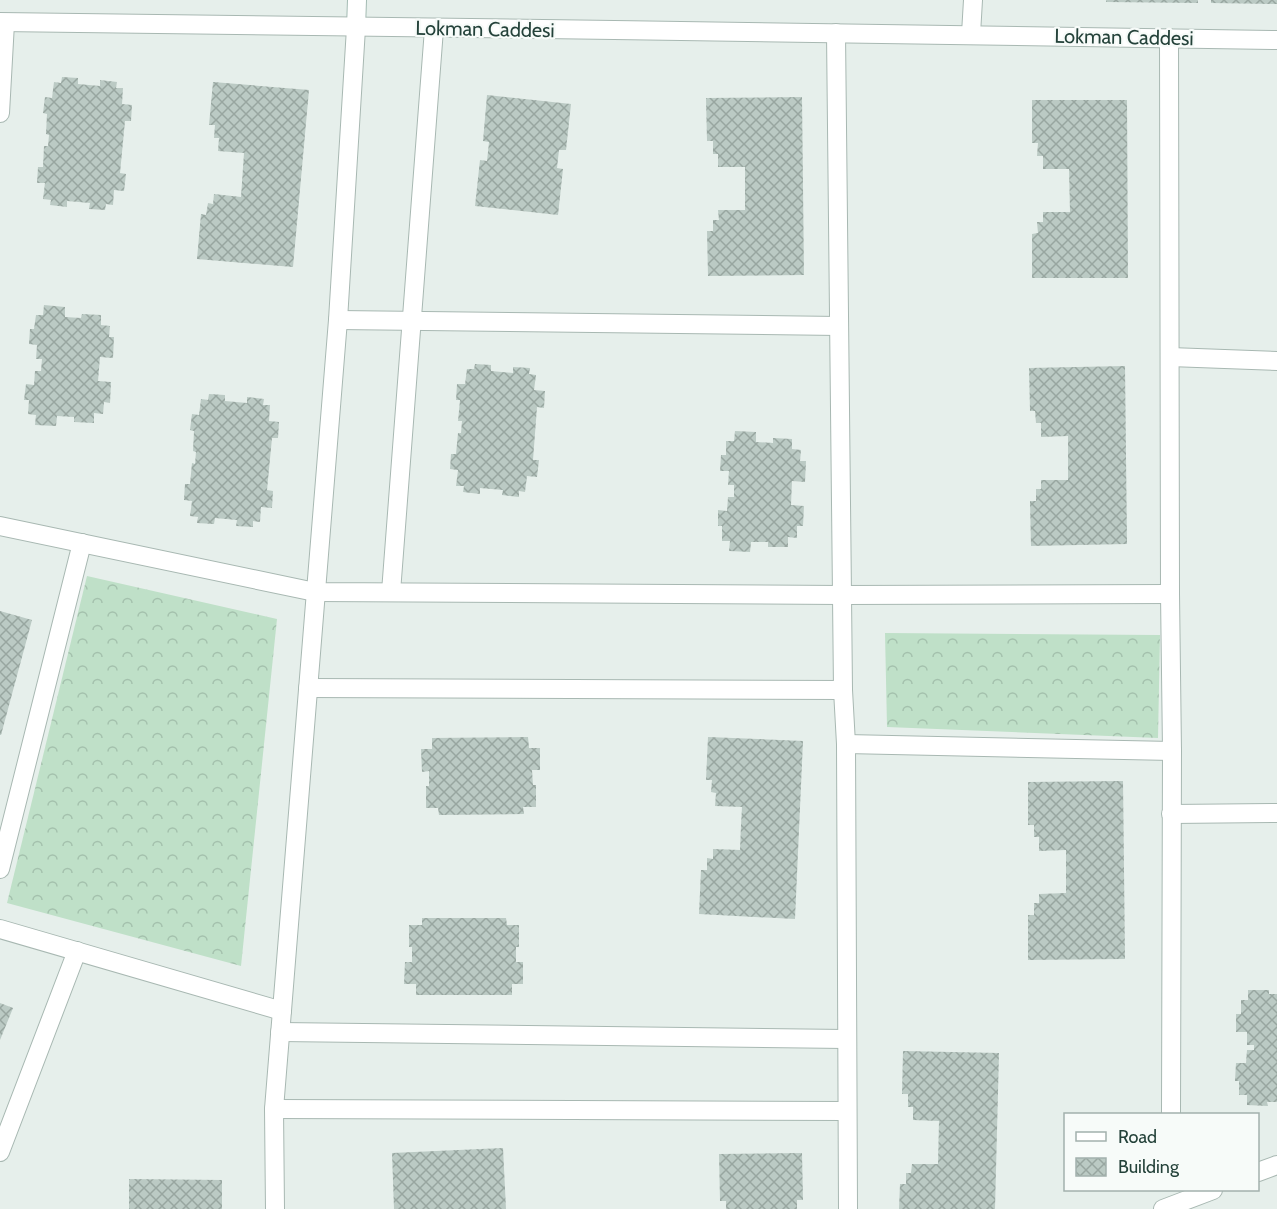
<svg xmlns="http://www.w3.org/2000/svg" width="1277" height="1209" font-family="Cabin,sans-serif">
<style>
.forest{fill:url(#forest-crowns)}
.building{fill:url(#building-cross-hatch)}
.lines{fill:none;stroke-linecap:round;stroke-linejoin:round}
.street-casing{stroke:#a8b8b2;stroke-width:20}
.secondary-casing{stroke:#a4bbb3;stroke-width:20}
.street{stroke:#fff;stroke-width:18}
.secondary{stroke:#fff;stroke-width:18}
.labels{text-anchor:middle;stroke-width:4.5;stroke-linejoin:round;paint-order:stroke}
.street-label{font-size:20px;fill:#24423a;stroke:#f7fbf9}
</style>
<defs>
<pattern id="forest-crowns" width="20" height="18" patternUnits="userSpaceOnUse" patternTransform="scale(1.5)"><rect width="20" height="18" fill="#bfe0c8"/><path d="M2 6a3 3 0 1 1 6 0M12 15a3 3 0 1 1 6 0" fill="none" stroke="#a4c1ad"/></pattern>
<pattern id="building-cross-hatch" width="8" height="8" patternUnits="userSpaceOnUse" patternTransform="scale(1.5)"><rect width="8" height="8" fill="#bbcac4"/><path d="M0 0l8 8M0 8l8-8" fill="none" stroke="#98a6a0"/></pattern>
</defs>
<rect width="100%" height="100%" fill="#e6efeb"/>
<g class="forest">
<path d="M87,576l190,43 -36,347 -234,-63z"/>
<path d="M885,633l275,2 -2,103 -271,-11z"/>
</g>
<g class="building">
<path d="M1106,0h92v3l-92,-1z"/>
<path d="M1211,0h66v4l-66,-1z"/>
<path d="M62,77l16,1v6l22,2v-6l17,2 -1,6h7l-1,16 10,1 -1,16h-6l-5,52 6,1 -2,17 -10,-1 -1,15 -7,-1 -1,6 -16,-1 1,-6 -23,-2v6l-17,-2 1,-5 -8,-1 2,-16h-8l1,-16h5l1,-21h4l1,-11 -3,-1 1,-20 -4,-1 2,-16 7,1 2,-16 7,1z"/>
<path d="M213,82l96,8 -16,177 -96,-8 4,-45 5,1 2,-12 5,1 1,-10 27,3 3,-44 -26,-2 1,-13h-5l1,-13h-6z"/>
<path d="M487,95l84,9 -5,46h-7l-2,18 6,1 -5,46 -83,-9 5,-46 7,1 2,-19 -6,-1z"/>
<path d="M802,97l2,178 -96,1 -1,-45h6v-11h6l-1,-10h27v-43h-27v-13h-5v-13h-6l-1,-43z"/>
<path d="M1032,100h95l1,178h-96v-44l6,-1 -1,-11h6v-10h27l-1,-43h-26v-13h-6l1,-13h-6z"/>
<path d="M44,305l21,2v10l16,1 1,-4 19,1v10l9,1 -1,11h5l-1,21 -13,-1 -2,24 13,1 -1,21 -6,-1 -1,12 -9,-1v10l-20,-1v-5l-17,-1 -1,10 -21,-1 1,-10 -8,-1 1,-14h-5l2,-16 8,1 1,-14h6l1,-12h-6l1,-14 -8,-1 1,-15h4l2,-14h7z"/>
<path d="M475,364l16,1v6l22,2v-6l17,1 -1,6 7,1 -2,15 11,1 -1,17 -7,-1 -4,53h6l-2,17 -10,-1 -2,16 -6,-1v6l-17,-2 1,-5 -23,-2v6l-17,-2 1,-6h-8l2,-16 -8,-1 1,-15h5l2,-21h3l1,-12h-4l2,-21h-4l1,-16h8l2,-15h7z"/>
<path d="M1125,366l2,178 -96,2 -1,-45h6v-12h5v-9h27v-44l-27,1v-14h-5l-1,-12h-5l-1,-43z"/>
<path d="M209,394l16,1v6l22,2v-6l17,2 -1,6h7l-1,16 10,1 -1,16h-6l-5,52 6,1 -1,17 -11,-1 -1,15 -7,-1v6l-17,-1 1,-6 -22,-2 -1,6 -17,-1 1,-6 -8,-1 2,-15 -8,-1 1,-16h5l2,-21 3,1 1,-12 -3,-1 1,-20 -4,-1 2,-16 7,1 2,-16 7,1z"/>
<path d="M735,431l21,1v10l17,1v-5l19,1v10l9,1 -1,11h6l-1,21 -13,-1 -1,24 13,1 -1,20h-6v12l-9,-1v10h-20v-5h-17l-1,10 -21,-1 1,-10h-8v-15h-4v-16l9,1 1,-14h6v-12h-6l1,-14h-9l1,-16h5v-14h8z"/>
<path d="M0,611l32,9 -31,115h-1z"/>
<path d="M528,737l1,11h11v22h-8l1,15h3v22h-13l1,7 -85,1 -1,-7h-12v-22h3v-15l-7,1 -1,-23h11v-11z"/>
<path d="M708,737l95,4 -8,178 -96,-5 2,-44h6v-12l6,1v-10l27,1 1,-25 1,-18 -27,-1 1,-13 -5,-1 1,-12h-6z"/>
<path d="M1123,781l2,178 -97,1v-45h6v-12h5v-9l27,-1v-43l-27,1v-14h-5v-12h-6v-43z"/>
<path d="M422,918h84l1,7h12v22h-3v15h7v22h-11v11h-96v-11h-12l1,-22h7v-15h-3v-22h13z"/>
<path d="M1248,990h21v4h8v108h-10l1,4 -21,-1v-10h-8v-14h-4l1,-18h10l1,-13h7v-5h-7v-13h-11v-18h5v-14h7z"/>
<path d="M0,1003l13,5 -13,32z"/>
<path d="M903,1051l96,2 -4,156h-96l1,-25h6v-11h5l1,-9h26l1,-43 -26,-1v-13h-5v-13h-6z"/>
<path d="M503,1148l3,61h-112l-2,-56z"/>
<path d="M802,1153l1,47h-6v9h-71v-8h-6l-1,-47z"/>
<path d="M129,1179l93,1v29h-93z"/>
</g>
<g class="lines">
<g class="street-casing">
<g id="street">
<path d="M0,22c426,7 851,9 1277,18"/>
<path d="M836,33l7,657 3,54 2,465"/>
<path d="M971,34l2,-34"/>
<path d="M1169,38l1,556 2,157 -1,363"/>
<path d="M0,113l5,-90"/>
<path d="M338,320l501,6"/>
<path d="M1170,357l107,4"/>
<path d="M0,526l315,66 527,3 328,-1"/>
<path d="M391,592l43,-563"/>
<path d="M308,688l535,2"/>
<path d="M846,744l326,7"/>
<path d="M1171,814l106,-1"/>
<path d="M0,869l82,-326"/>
<path d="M0,929l282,82"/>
<path d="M280,1032l566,7"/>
<path d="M274,1109l573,2"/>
<path d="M0,1152l77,-201"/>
<path d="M1258,1172l19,-7"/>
<path d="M275,1209l-1,-100 64,-789 18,-292"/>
<path d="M1163,1209l50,-19"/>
</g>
</g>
<g class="secondary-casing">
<path id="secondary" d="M356,28l1,-28"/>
</g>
<use href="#street" class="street"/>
<use href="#secondary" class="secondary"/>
</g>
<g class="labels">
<g class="street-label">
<text transform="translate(485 29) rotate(1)" y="7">Lokman Caddesi</text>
<text transform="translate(1124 37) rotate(1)" y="7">Lokman Caddesi</text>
</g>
</g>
<rect x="1064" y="1113" width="195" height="78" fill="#f7fbf9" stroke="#a3b1ad" stroke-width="1.5"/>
<rect x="1076" y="1132" width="30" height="9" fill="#ffffff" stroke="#a3b1ad" stroke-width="1.5"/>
<text x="1118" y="1143" font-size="18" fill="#24423a">Road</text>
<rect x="1076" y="1158" width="30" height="18" fill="url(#building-cross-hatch)" stroke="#a3b1ad" stroke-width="1.5"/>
<text x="1118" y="1173" font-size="18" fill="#24423a">Building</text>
</svg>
